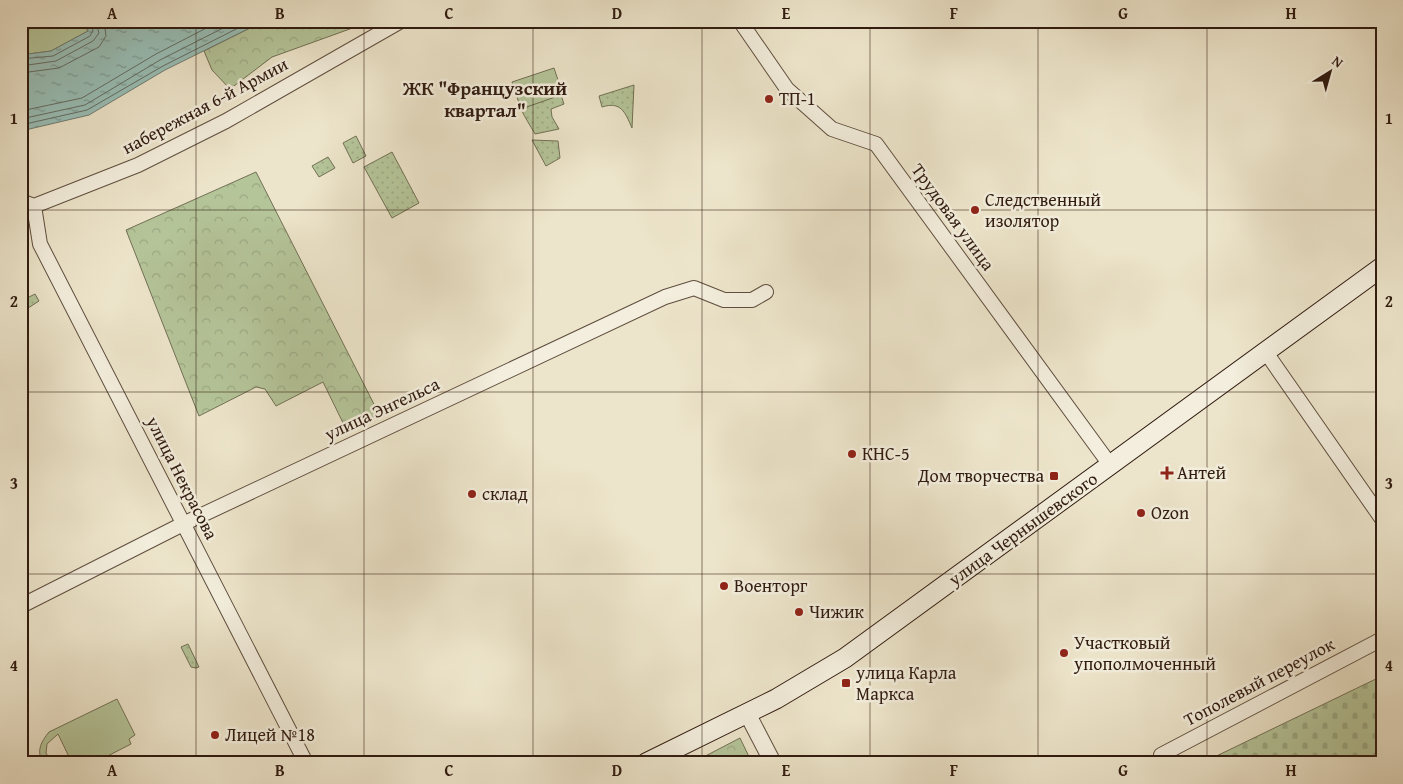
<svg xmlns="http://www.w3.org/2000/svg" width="1403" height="784" font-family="'Gentium Book Plus',serif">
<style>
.grass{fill:#b5c59a;stroke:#727055}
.forest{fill:url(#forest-crowns);stroke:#727055}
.cemetery{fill:url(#cemetery-stones);stroke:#727055}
.park{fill:url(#park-dots);stroke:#727055}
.water{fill:url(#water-ripples);stroke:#6f7d74}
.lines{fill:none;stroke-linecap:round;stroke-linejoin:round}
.shore{stroke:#646d64;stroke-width:1}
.minor-casing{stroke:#5f4e3f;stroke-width:16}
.tertiary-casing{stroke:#5f4e3f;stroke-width:18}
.secondary-casing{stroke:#301b10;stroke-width:21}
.minor{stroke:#f3eedd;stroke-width:14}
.tertiary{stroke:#f3eedd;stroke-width:16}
.secondary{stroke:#f3eedd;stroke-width:19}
.grid{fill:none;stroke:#301b10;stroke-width:1;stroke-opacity:0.55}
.poi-dot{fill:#8f2418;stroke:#f3eedd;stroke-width:2}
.labels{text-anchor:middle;stroke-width:5;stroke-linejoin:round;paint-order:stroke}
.poi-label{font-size:18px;fill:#301b10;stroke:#f3eedd;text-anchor:start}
.street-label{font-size:18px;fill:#301b10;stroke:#f3eedd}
.neighbourhood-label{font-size:19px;font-weight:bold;fill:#301b10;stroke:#f3eedd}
.neatline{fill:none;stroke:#301b10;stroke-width:2}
.grid-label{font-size:16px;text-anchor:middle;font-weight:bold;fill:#301b10}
</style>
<defs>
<pattern id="forest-crowns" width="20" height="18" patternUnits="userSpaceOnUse" patternTransform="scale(1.25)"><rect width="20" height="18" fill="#b5c59a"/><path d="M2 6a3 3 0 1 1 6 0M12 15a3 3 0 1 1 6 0" fill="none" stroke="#9ca984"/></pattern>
<pattern id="cemetery-stones" width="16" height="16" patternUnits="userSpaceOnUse" patternTransform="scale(1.25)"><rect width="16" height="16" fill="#b5c59a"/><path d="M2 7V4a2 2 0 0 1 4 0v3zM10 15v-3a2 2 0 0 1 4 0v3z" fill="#9ca984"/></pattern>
<pattern id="park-dots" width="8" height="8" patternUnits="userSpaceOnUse" patternTransform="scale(1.25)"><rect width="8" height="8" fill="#b5c59a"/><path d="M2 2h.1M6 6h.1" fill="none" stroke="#9ca984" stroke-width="1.8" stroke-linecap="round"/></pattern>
<pattern id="water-ripples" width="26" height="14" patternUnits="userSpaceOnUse" patternTransform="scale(1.25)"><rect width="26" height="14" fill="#99bfb7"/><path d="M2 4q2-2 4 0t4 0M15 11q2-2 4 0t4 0" fill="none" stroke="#7d9a93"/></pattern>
</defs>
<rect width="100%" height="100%" fill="#ede5cb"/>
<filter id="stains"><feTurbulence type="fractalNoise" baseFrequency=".004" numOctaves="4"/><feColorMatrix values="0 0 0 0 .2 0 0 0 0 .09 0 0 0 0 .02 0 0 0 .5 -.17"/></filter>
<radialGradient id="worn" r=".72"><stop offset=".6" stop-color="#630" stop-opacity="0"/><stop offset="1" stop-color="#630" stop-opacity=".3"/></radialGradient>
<g class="grass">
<path d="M59,21h23l6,10 -37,20 -30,4v-24z"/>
<path d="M554,68l9,27 -42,14 -9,-27z"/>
<path d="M117,699l18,36 -6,4 2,5 -37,19h-22l-14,-29 -11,10 -1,9 6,10h-9c-7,-12 -2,-21 6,-31z"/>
</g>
<g class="forest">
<path d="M264,21h108l-100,36 -42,32 -18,-19 -8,-19z"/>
<path d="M256,172l123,242 -32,17 -24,-49 -47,24 -11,-17 -9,-2 -57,29 -73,-186z"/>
<path d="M740,738l12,25h-60z"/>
</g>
<path class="cemetery" d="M1382,676v87h-180z"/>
<g class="park">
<path d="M634,85l-2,43c-7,-16 -11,-27 -30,-21l-3,-11z"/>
<path d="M561,95l3,9 -13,5 1,8 7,12 -24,5c-5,-9 -10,-16 -14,-25z"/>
<path d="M356,136l10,20 -13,7 -10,-20z"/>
<path d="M532,140l26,1 2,17 -14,8z"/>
<path d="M392,152l27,51 -27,15 -28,-51z"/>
<path d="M328,157l7,11 -16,9 -7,-11z"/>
<path d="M35,294l4,7 -14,9 1,7 -5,5v-21z"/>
<path d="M188,644l11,23 -3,1 -5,-1 -10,-20z"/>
</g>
<g class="water">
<path d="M21,21h38l-38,10z"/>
<path d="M82,21h182l-99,49 -76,45 -68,16v-76l30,-4 37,-20z"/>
</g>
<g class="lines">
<g class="shore">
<path d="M21,59l32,-3 37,-20 3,-6 -5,-9"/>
<path d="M21,66l35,-5 37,-20 6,-8 -4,-12"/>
<path d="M21,73l38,-5 40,-21 7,-11 -2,-15"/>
<path d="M21,111l61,-13 74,-44 64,-33"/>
<path d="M21,119l64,-14 75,-45 77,-39"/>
<path d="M21,125l66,-15 76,-44 89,-45"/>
</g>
<g class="minor-casing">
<g id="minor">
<path d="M740,21l47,68 45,40 44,15 235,322"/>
<path d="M21,201l13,5 104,-41 88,-44 175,-100"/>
<path d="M34,206l6,38 266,519"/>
<path d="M1265,351l117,168"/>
<path d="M21,606l164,-83 480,-226 29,-9 30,12h28l14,-8"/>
<path d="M1164,763l-3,-8 221,-116"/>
</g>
</g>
<g class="tertiary-casing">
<path id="tertiary" d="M747,713l26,50"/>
</g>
<g class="secondary-casing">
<path id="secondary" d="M646,763l130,-64 69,-41 537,-391"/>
</g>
<use href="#minor" class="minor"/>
<use href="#tertiary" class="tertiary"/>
<use href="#secondary" class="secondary"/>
</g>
<path class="grid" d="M196,21v742M364,21v742M533,21v742M702,21v742M870,21v742M1038,21v742M1207,21v742M21,210h1361M21,392h1361M21,574h1361"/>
<g class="poi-dot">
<circle cx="769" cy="99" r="5"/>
<circle cx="975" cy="210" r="5"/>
<circle cx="852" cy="454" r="5"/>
<path d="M1164.5 465.5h5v5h5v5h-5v5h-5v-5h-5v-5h5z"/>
<rect x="1049" y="471" width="10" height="10" rx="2.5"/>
<circle cx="472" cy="494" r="5"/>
<circle cx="1141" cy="513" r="5"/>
<circle cx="724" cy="586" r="5"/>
<circle cx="799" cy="612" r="5"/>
<circle cx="1064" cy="653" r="5"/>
<rect x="841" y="678" width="10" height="10" rx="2.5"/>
<circle cx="215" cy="735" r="5"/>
</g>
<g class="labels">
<g class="poi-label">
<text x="779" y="105">ТП-1</text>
<text x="985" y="206">Следственный<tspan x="985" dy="21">изолятор</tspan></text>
<text x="862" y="460">КНС-5</text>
<text x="1177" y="479">Антей</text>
<text x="1044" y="482" text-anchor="end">Дом творчества</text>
<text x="482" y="500">склад</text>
<text x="1151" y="519">Ozon</text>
<text x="734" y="592">Военторг</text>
<text x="809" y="618">Чижик</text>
<text x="1074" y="649">Участковый<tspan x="1074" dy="21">упополмоченный</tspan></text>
<text x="856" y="679">улица Карла<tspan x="856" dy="21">Маркса</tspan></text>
<text x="225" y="741">Лицей №18</text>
</g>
<g class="street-label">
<text transform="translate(205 106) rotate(-28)" y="6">набережная 6-й Армии</text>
<text transform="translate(953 217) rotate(54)" y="6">Трудовая улица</text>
<text transform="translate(382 409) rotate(-25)" y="6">улица Энгельса</text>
<text transform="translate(182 478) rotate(63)" y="6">улица Некрасова</text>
<text transform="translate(1023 529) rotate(-36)" y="6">улица Чернышевского</text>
<text transform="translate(1259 682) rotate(-28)" y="6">Тополевый переулок</text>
</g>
<g class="neighbourhood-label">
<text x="485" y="95">ЖК "Французский<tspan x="485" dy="22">квартал"</tspan></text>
</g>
</g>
<rect width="1403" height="784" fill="none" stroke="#ede5cb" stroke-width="55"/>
<g transform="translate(1330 72) rotate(37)" stroke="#f3eedd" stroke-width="4" paint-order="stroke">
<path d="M0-4L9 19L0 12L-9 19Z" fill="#301b10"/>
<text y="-8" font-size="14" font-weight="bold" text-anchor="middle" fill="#301b10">N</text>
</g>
<rect x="28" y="28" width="1348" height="728" class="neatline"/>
<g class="grid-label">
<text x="112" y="19">A</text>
<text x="280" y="19">B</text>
<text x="449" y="19">C</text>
<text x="617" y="19">D</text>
<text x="786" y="19">E</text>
<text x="954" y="19">F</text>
<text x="1123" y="19">G</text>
<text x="1291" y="19">H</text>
<text x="14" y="124">1</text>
<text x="1389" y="124">1</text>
<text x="14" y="307">2</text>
<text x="1389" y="307">2</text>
<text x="14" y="489">3</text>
<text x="1389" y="489">3</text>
<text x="14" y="671">4</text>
<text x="1389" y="671">4</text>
<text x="112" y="776">A</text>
<text x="280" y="776">B</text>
<text x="449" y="776">C</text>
<text x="617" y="776">D</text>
<text x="786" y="776">E</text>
<text x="954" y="776">F</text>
<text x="1123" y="776">G</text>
<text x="1291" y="776">H</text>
</g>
<rect width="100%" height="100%" filter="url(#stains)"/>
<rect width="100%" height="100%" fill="url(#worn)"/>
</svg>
